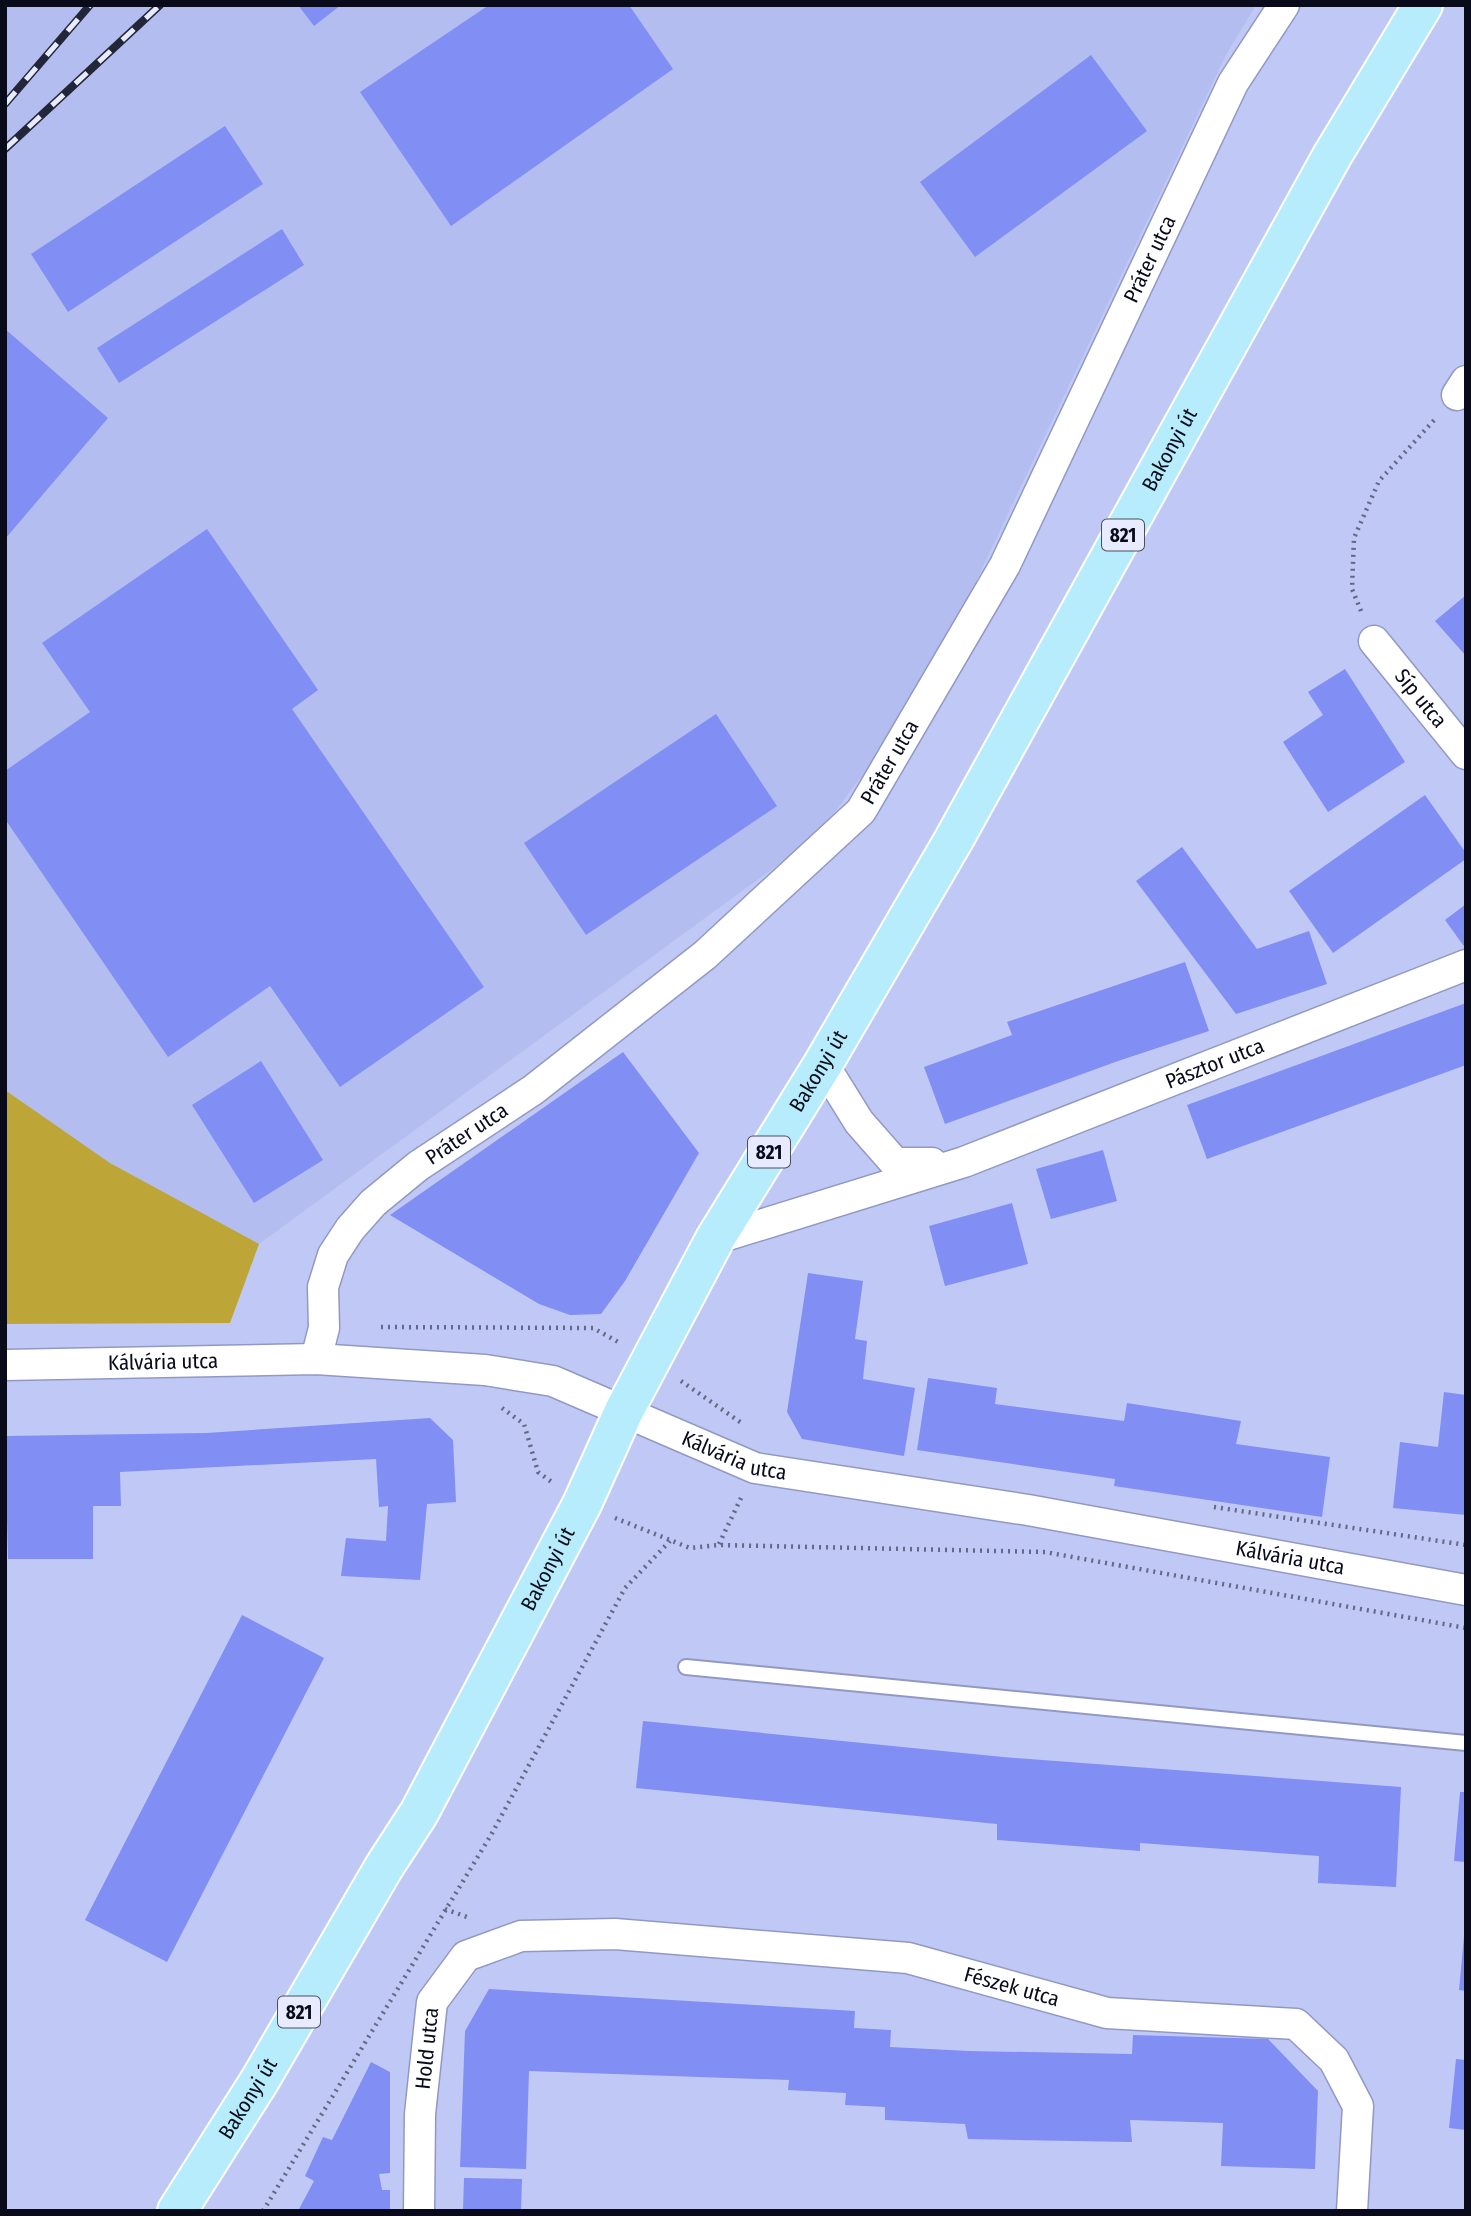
<svg xmlns="http://www.w3.org/2000/svg" width="1471" height="2216" font-family="'Fira Sans Condensed',sans-serif">
<style>
.built{fill:#b4bdf0}
.green{fill:#bda538}
.building{fill:#818ef3}
.lines{fill:none;stroke-linecap:round;stroke-linejoin:round}
.service-casing{stroke:#9199c3;stroke-width:18}
.minor-casing{stroke:#9199c3;stroke-width:33}
.primary-casing{stroke:#fff;stroke-width:42}
.path{stroke:#636886;stroke-width:4.5;stroke-dasharray:2 5;stroke-linecap:butt}
.service{stroke:#fff;stroke-width:14}
.minor{stroke:#fff;stroke-width:30}
.primary{stroke:#b6ecfb;stroke-width:38}
.rail-casing{stroke:#232639;stroke-width:8}
.rail{stroke:#e8ebfe;stroke-width:5;stroke-dasharray:16;stroke-linecap:butt}
.labels{text-anchor:middle;stroke-width:7;stroke-linejoin:round;paint-order:stroke}
.shield{fill:#e8ebfe;stroke:#4c4e5e;stroke-width:2}
.shield-label{font-size:19px;font-weight:bold;fill:#090b1a}
.street-label{font-size:21px;fill:#090b1a;stroke:#e8ebfe}
</style>
<rect width="100%" height="100%" fill="#c0c9f5"/>
<path class="built" d="M5,5h1251l-30,50 -305,642 -105,140 -557,407 -149,-81 -105,-73z"/>
<path class="green" d="M5,1090l105,73 149,81 -29,79 -225,1z"/>
<g class="building">
<path d="M298,5h43l-27,21z"/>
<path d="M489,5h140l44,64 -222,157 -91,-134z"/>
<path d="M1091,55l56,76 -172,126 -55,-75z"/>
<path d="M225,126l38,58 -195,128 -37,-58z"/>
<path d="M282,229l22,36 -185,118 -22,-35z"/>
<path d="M5,329l103,89 -103,121z"/>
<path d="M207,529l111,161 -26,19 192,278 -144,100 -70,-101 -102,71 -163,-238v-48l85,-59 -48,-69z"/>
<path d="M1466,595v61l-31,-35z"/>
<path d="M1345,669l60,93 -77,50 -45,-70 40,-27 -15,-23z"/>
<path d="M716,714l61,92 -191,129 -62,-92z"/>
<path d="M1425,795l41,58v6l-133,94 -44,-62z"/>
<path d="M1182,847l75,102 52,-18 18,53 -91,30 -100,-133z"/>
<path d="M1466,904v45l-21,-29z"/>
<path d="M1185,962l24,69 -91,30 -173,63 -21,-57 88,-32 -5,-13z"/>
<path d="M1466,1003v62l-259,94 -20,-54z"/>
<path d="M623,1052l76,101 -74,128 -24,33 -31,1 -31,-11 -149,-89z"/>
<path d="M261,1061l62,99 -69,43 -62,-98z"/>
<path d="M1103,1150l14,51 -66,18 -15,-50z"/>
<path d="M1012,1203l16,61 -83,22 -16,-60z"/>
<path d="M808,1273l55,8 -8,58 12,2 -4,38 52,9 -11,68 -102,-17 -15,-27z"/>
<path d="M928,1378l69,10 -2,16 129,17 3,-18 114,18 -5,23 94,13 -8,60 -208,-31 1,-7 -198,-29z"/>
<path d="M1444,1392l22,3v120l-73,-7 7,-66 38,5z"/>
<path d="M430,1418l23,22 3,62 -29,2 -7,76 -79,-4 5,-38 40,3 2,-35 -9,1 -3,-48 -256,13 1,34h-28v53h-85l-3,-123 201,-3z"/>
<path d="M242,1615l82,43 -157,304 -82,-42z"/>
<path d="M643,1721l360,36 398,30 -5,100 -78,-4 1,-27 -179,-13v8l-143,-11v-16l-361,-36z"/>
<path d="M1460,1792h6v70l-12,-1z"/>
<path d="M1464,1936l2,1v54l-7,-1z"/>
<path d="M489,1989l366,22 -1,17 37,2 -1,17 79,4 163,3 1,-19 135,4 50,52 -3,78 -94,-3 2,-43 -93,-3 2,22 -164,-3 -3,-15 -80,-4v-13l-40,-2 1,-12 -58,-3 1,-10 -260,-9 -3,98 -66,-2 5,-136z"/>
<path d="M1456,2059l10,1v70l-17,-2z"/>
<path d="M371,2062l19,10v101l-11,1 3,16h8v21h-92l16,-30 -9,-5 18,-39 9,3z"/>
<path d="M464,2178l58,1 -1,32h-58z"/>
</g>
<g class="lines">
<g class="service-casing">
<path id="service" d="M686,1667l780,76"/>
</g>
<g class="minor-casing">
<g id="minor">
<path d="M1457,395l9,-14"/>
<path id="s1" d="M1374,641l92,113"/>
<path d="M823,1064l36,58 36,41h37"/>
<path id="s2" d="M715,1239l249,-77 502,-197"/>
<path id="s3" d="M316,1359l8,-31 -1,-41 10,-32 17,-26 23,-26 45,-37 115,-76 172,-135 156,-144 144,-246 228,-482 51,-78"/>
<path id="s4" d="M5,1365l311,-6 169,11 68,11 202,87 273,42 438,80"/>
<path id="s5" d="M419,2211l1,-97 12,-112 34,-46 55,-20 94,-2 293,24 199,55 189,11 38,36 24,46 -6,105"/>
</g>
</g>
<g class="primary-casing">
<g id="primary">
<path id="s6" d="M177,2211l83,-131 124,-213 35,-54 163,-309 42,-93 91,-172 108,-175 130,-223 379,-685 91,-151"/>
</g>
</g>
<g class="path">
<path d="M1361,611l-9,-22 2,-51 25,-57 57,-63"/>
<path d="M381,1327l212,1 27,15"/>
<path d="M681,1381l62,43"/>
<path d="M502,1408l22,16 14,48 15,11"/>
<path d="M1214,1507l252,38"/>
<path d="M615,1518l75,30 29,-3 326,7 421,76"/>
<path d="M719,1544l22,-46"/>
<path d="M445,1909l25,9"/>
<path d="M263,2211l228,-376 134,-247 45,-47"/>
</g>
<use href="#service" class="service"/>
<use href="#minor" class="minor"/>
<use href="#primary" class="primary"/>
<g class="rail-casing">
<g id="rail">
<path d="M5,104l85,-99"/>
<path d="M5,149l155,-144"/>
</g>
</g>
<use href="#rail" class="rail"/>
</g>
<g class="labels">
<g class="shield">
<rect x="1102" y="519.5" width="42" height="31" rx="5"/>
<rect x="748" y="1136.5" width="42" height="31" rx="5"/>
<rect x="278" y="1996.5" width="42" height="31" rx="5"/>
</g>
<g class="shield-label">
<text x="1123" y="542">821</text>
<text x="769" y="1159">821</text>
<text x="299" y="2019">821</text>
</g>
<g class="street-label">
<text dy="7" stroke="none"><textPath href="#s3" startOffset="1423">Práter utca</textPath></text>
<text dy="7" stroke="none"><textPath href="#s6" startOffset="2023">Bakonyi út</textPath></text>
<text dy="7" stroke="none"><textPath href="#s1" startOffset="74">Síp utca</textPath></text>
<text dy="7" stroke="none"><textPath href="#s3" startOffset="856">Práter utca</textPath></text>
<text dy="7" stroke="none"><textPath href="#s2" startOffset="530">Pásztor utca</textPath></text>
<text dy="7" stroke="none"><textPath href="#s6" startOffset="1309">Bakonyi út</textPath></text>
<text dy="7" stroke="none"><textPath href="#s3" startOffset="289">Práter utca</textPath></text>
<text dy="7" stroke="none"><textPath href="#s4" startOffset="158">Kálvária utca</textPath></text>
<text dy="7" stroke="none"><textPath href="#s4" startOffset="746">Kálvária utca</textPath></text>
<text dy="7" stroke="none"><textPath href="#s4" startOffset="1312">Kálvária utca</textPath></text>
<text dy="7" stroke="none"><textPath href="#s6" startOffset="742">Bakonyi út</textPath></text>
<text dy="7" stroke="none"><textPath href="#s5" startOffset="821">Fészek utca</textPath></text>
<text dy="7" stroke="none"><textPath href="#s5" startOffset="163">Hold utca</textPath></text>
<text dy="7" stroke="none"><textPath href="#s6" startOffset="133">Bakonyi út</textPath></text>
</g>
</g>
<rect width="1471" height="2216" fill="none" stroke="#090b1a" stroke-width="14"/>
</svg>
